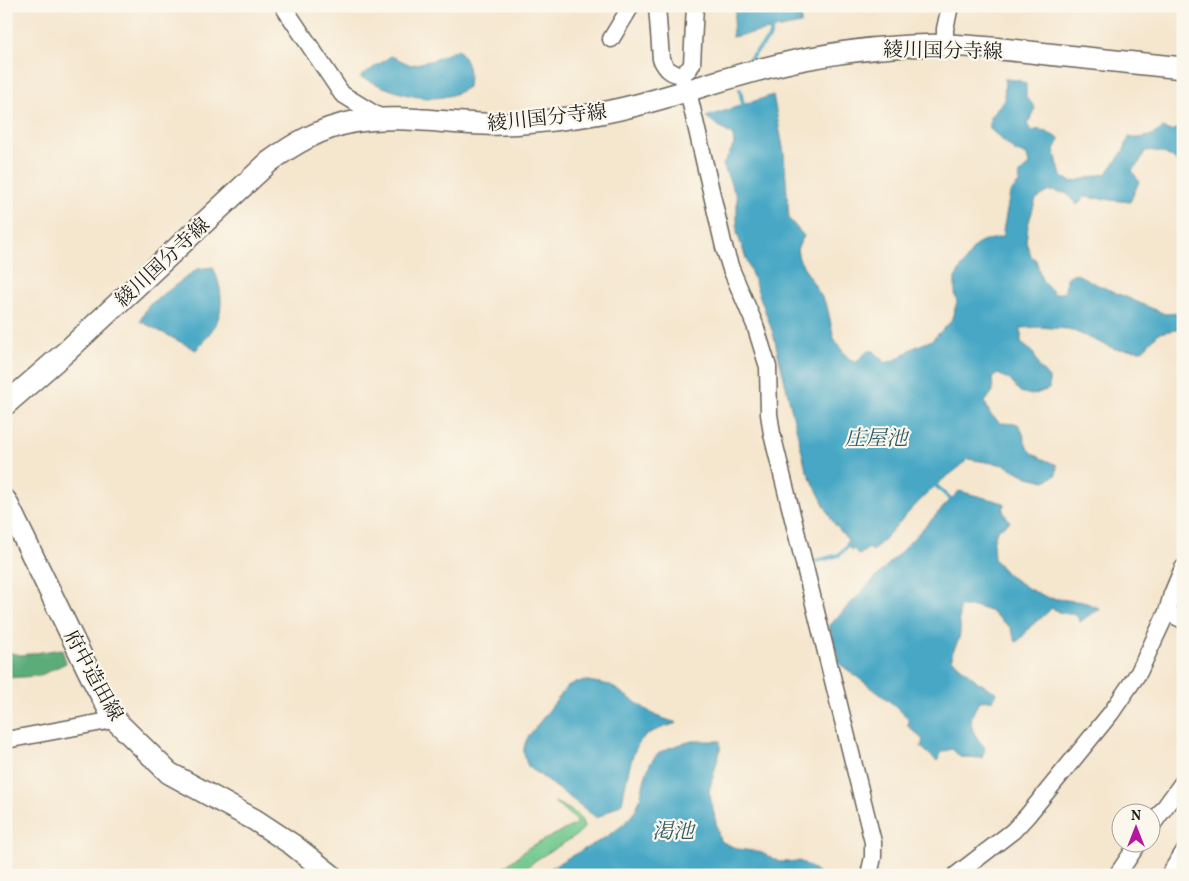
<svg xmlns="http://www.w3.org/2000/svg" width="1189" height="881" font-family="Vollkorn,'Noto Serif JP',serif">
<style>
.green{fill:#71c88e;stroke:#467255}
.forest{fill:#5cac79;stroke:#3c644a}
.water{fill:#46a7c5;stroke:#316270}
.lines{fill:none;stroke-linecap:round;stroke-linejoin:round}
.stream{stroke:#46a7c5;stroke-width:4}
.minor-casing{stroke:#68635a;stroke-width:19}
.major-casing{stroke:#68635a;stroke-width:24}
.minor{stroke:#fff;stroke-width:16}
.major{stroke:#fff;stroke-width:21}
.labels{text-anchor:middle;stroke-width:4.5;stroke-linejoin:round;paint-order:stroke}
.street-label{font-size:20px;fill:#1c1c1c;stroke:#fbf7ec}
.water-label{font-size:21px;font-style:italic;fill:#2f5b68;stroke:#fbf7ec}
</style>
<rect width="100%" height="100%" fill="#fbf7ec"/>
<filter id="ink" filterUnits="userSpaceOnUse"><feTurbulence type="fractalNoise" baseFrequency=".02" numOctaves="2"/><feDisplacementMap in="SourceGraphic" scale="10" xChannelSelector="R" yChannelSelector="G"/><feConvolveMatrix kernelMatrix="1 2 1 2 8 2 1 2 1" color-interpolation-filters="sRGB"/></filter>
<filter id="wash" filterUnits="userSpaceOnUse"><feTurbulence type="fractalNoise" baseFrequency=".0096" numOctaves="4" result="noise"/><feDisplacementMap in="SourceGraphic" scale="20" xChannelSelector="R" yChannelSelector="G"/><feGaussianBlur stdDeviation="1.12" result="paint"/><feColorMatrix in="noise" values="0 0 0 0 0 0 0 0 0 0 0 0 0 0 0 0 0 1.4 0 .05"/><feComposite in="paint" operator="in"/></filter>
<g filter="url(#wash)">
<rect width="100%" height="100%" fill="#f5e6ce"/>
<path class="green" d="M554,802c12,5 29,12 30,26l-7,7 -41,25 -18,15h-23l33,-27 48,-24 -1,-5z"/>
<path class="forest" d="M62,649l4,14 -27,13 -33,2v-26l15,3z"/>
<g class="water">
<path d="M736,6c11,0 18,8 30,7l5,-7h31l-1,18 -69,13z"/>
<path d="M458,49c11,14 12,20 10,38 -34,23 -74,5 -108,-10l31,-21 20,9 23,-5z"/>
<path d="M1005,79l13,1 8,4v13l9,10 -2,7 -6,10 4,7 9,-2 20,10 -6,10 7,27 10,6 36,-9 17,-23 5,-13c14,3 23,-1 34,-9l8,3 12,-4v41c-11,-12 -21,-19 -38,-17l-6,12 -7,7 7,12 -9,20 -46,-5 -7,8 -11,-12 -16,-2 -14,8 -8,26 -2,17 5,14 5,4 6,20 13,14 10,-2 1,-14 9,-5 23,12 67,29 16,-1 -1,16 -21,4 -16,17 -28,-1 -46,-20 -32,-2 -16,1v15l12,9 6,15 10,11v11l-17,6 -12,-3 -10,-12 -12,-6 -6,4 1,13 -8,11 5,12 10,9 18,1c5,7 5,10 7,18 3,13 21,18 32,23l-1,10 -11,6 -17,-4 -23,-12 -37,-6c-10,11 -22,17 -33,27 -22,20 -42,44 -62,65l-4,-3 -10,7 -5,-6 -3,1 -5,-7 2,-3 -15,-18 -27,-53 -33,-136 -36,-100v-35l-14,-33 11,-20 -1,-9 -27,-19 67,-22 11,58 5,66 15,17 -7,13 2,10 28,47 7,32 11,17 10,8 13,-12h6l11,12 12,-4 16,-11 19,-8 19,-19 6,-19 -2,-9v-15l20,-32 9,-5 18,-4 8,-44 9,-10 1,-10 9,-8 -2,-10 -11,-3 -26,-23v-12l14,-17z"/>
<path d="M213,267c7,16 12,37 4,54 -4,10 -14,20 -21,29l-56,-29 8,-15 49,-37z"/>
<path d="M959,491l45,12 -1,8 7,11 -13,8 -4,13 1,16 14,16 21,14 20,9 35,4 17,7 -13,7 -8,6 -4,-7 -15,-2 -9,-5c-6,7 -15,12 -22,19 -5,6 -7,11 -14,15l-6,-15 -20,-16 -13,-4h-18c-1,9 2,17 1,25 0,11 -9,17 -8,27l26,23 19,11 -4,7 -13,1c-14,20 -10,29 5,47l-3,10 -22,-1 -8,-8 -10,3 -5,9 -16,-14 2,-7 -15,-14v-8l-15,-14 -53,-40 -11,-38z"/>
<path d="M588,681l22,4 46,31 21,7c-11,4 -26,7 -35,16 -11,11 -17,48 -20,64l-25,15 -69,-52c-5,-11 -6,-18 0,-29l39,-50 9,-5z"/>
<path d="M692,741h28v10l-11,40 11,50 18,8 22,3 20,10 19,-1 10,5 11,9h-278c26,-22 70,-34 90,-60 5,-7 9,-17 10,-25 9,-38 14,-39 50,-49z"/>
</g>
<g class="lines">
<g class="stream">
<path d="M745,64l24,-26 4,-12"/>
<path d="M740,90l4,20"/>
<path d="M933,483l21,19"/>
<path d="M817,561l22,-6 11,-12"/>
</g>
</g>
</g>
<g filter="url(#ink)">
<g class="lines">
<g class="minor-casing">
<g id="minor">
<path d="M283,6l59,88 44,27"/>
<path d="M657,6l4,53c5,10 9,14 20,16l7,16 36,156 7,22 24,56 13,42 1,47 3,20 101,408v15l-4,18"/>
<path d="M611,39l20,-33"/>
<path d="M945,45v-16l5,-23"/>
<path d="M681,75l8,-6 3,-5 3,-58"/>
<path d="M1167,612l16,8"/>
<path d="M6,740l97,-18 11,-3"/>
<path d="M1152,825l31,-43"/>
<path d="M956,875l57,-44 14,-15 84,-103 28,-41 28,-60 5,-18 11,-26"/>
<path d="M1117,875l21,-31"/>
<path d="M1169,875l14,-22"/>
</g>
</g>
<g class="major-casing">
<g id="major">
<path d="M6,404l61,-53 202,-189c26,-19 52,-34 84,-40 43,-8 88,1 131,2 28,1 56,-2 84,-6 82,-9 157,-44 237,-59 45,-9 93,-14 140,-14 34,1 68,5 102,9 46,5 91,9 136,14"/>
<path d="M6,501l86,177 22,41 55,54 86,47 38,25 38,30"/>
</g>
</g>
<use href="#minor" class="minor"/>
<use href="#major" class="major"/>
</g>
</g>
<g class="labels">
<g class="street-label">
<text transform="translate(943 50) rotate(1)" y="7">綾川国分寺線</text>
<text transform="translate(547 117) rotate(-6)" y="7">綾川国分寺線</text>
<text transform="translate(162 262) rotate(-43)" y="7">綾川国分寺線</text>
<text transform="translate(94 675) rotate(61)" y="7">府中造田線</text>
</g>
<g class="water-label">
<text x="876" y="445">庄屋池</text>
<text x="673" y="838">渇池</text>
</g>
</g>
<rect width="1189" height="881" fill="none" stroke="#fbf7ec" stroke-width="25"/>
<g transform="translate(1136 828)"><circle r="24" fill="#fbf7ec" stroke="#a29f99"/>
<path d="M0-4L9 19L0 12L-9 19Z" fill="#b5179e"/>
<text y="-8" font-size="14" font-weight="bold" text-anchor="middle" fill="#1c1c1c">N</text>
</g>
</svg>
